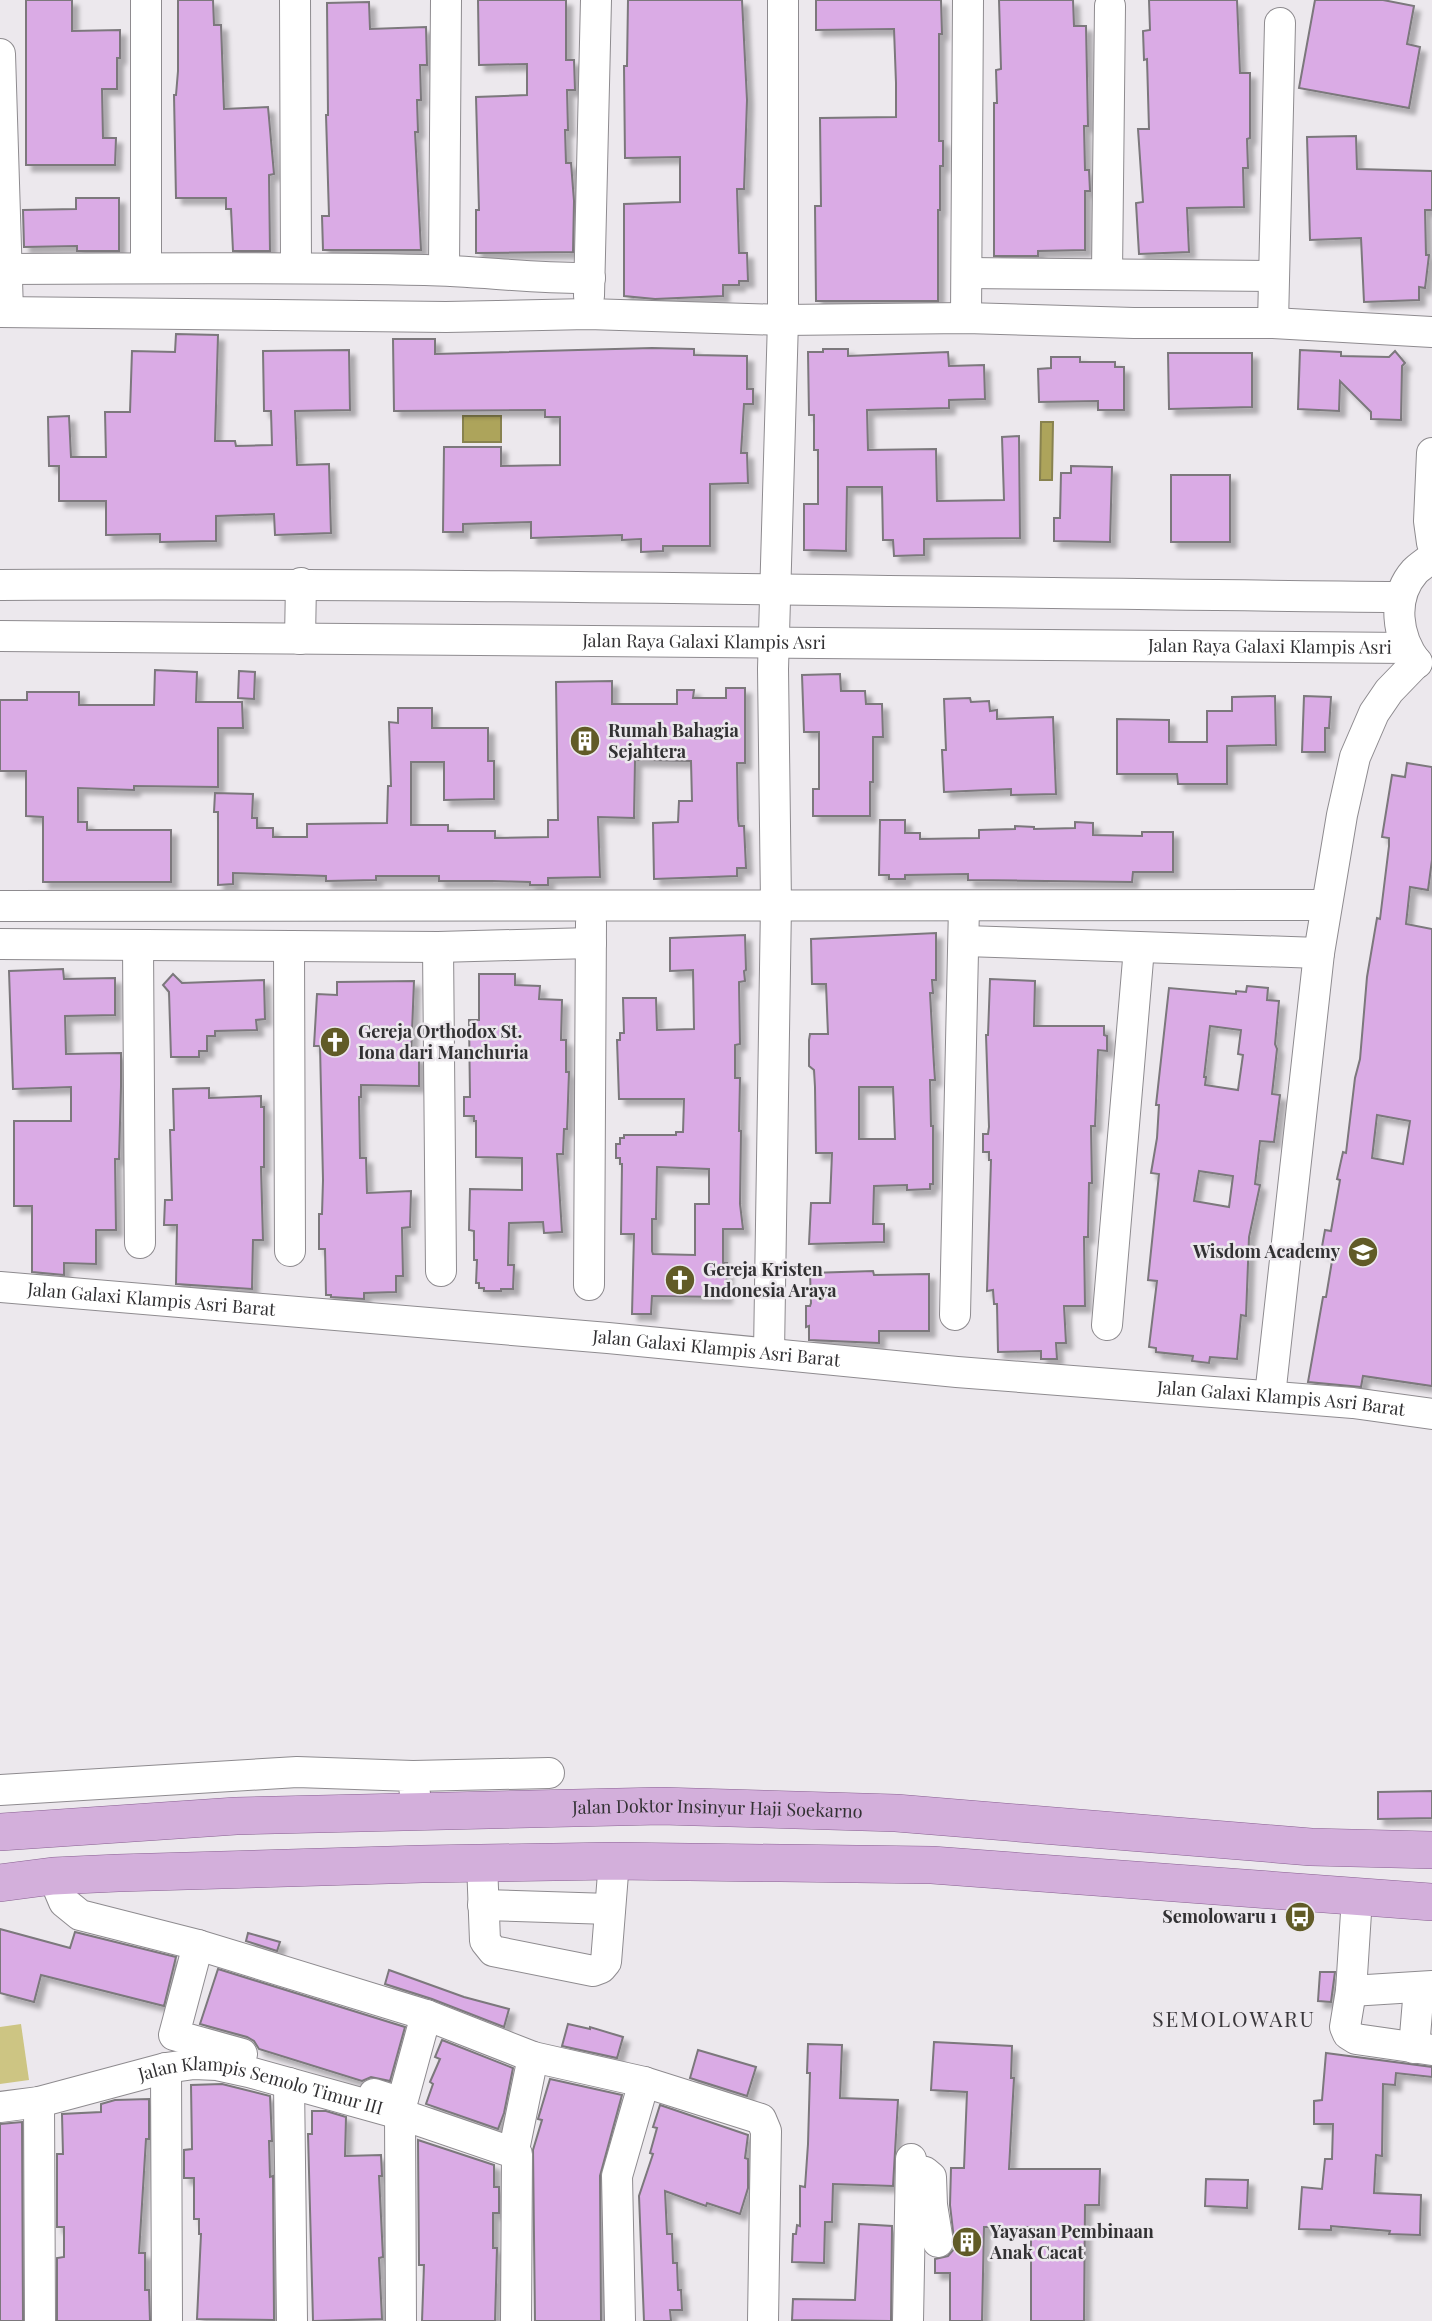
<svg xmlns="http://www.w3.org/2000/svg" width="1432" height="2321" font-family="'Playfair Display',serif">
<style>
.green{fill:#cdc583}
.water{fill:#ada45b;stroke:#88824f;stroke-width:2}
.building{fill:#daabe5;stroke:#7b787c;stroke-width:2;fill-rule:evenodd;filter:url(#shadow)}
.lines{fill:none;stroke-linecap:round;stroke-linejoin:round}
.minor-casing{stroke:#8e8b8f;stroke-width:32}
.major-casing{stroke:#886091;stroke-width:38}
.minor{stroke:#fff;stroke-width:30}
.major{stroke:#d3afdb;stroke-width:37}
.labels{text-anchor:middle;stroke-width:5;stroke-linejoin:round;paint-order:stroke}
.street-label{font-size:18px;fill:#323133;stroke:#ece8ed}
.poi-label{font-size:18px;font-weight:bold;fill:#323133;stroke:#ece8ed;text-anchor:start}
.quarter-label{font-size:21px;letter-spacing:2px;fill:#39363a;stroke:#ece8ed}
</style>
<defs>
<filter id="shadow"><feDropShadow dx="6" dy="6" stdDeviation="2" flood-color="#0004"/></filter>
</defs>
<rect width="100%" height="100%" fill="#ece8ed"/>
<path class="green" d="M21,2024l8,56 -29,4v-57z"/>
<g class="water">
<rect x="463" y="416" width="38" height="26"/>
<path d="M1041,422h12l-1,58h-12z"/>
</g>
<g class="building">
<path d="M26,0h46v31l48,-1v28h-3v31h-15l1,49h13l-1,27h-89z"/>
<path d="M178,0h35l1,25h7l3,84 44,-2 6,67 -5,1 1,76h-37l-2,-42h-5v-11h-50l-2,-103h2l2,-24z"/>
<path d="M478,0h88v60h8l1,30h-8l1,40h-3l1,33h5l3,38 -1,51 -97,1v-43h3l-3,-113 51,-2v-31l-48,1z"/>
<path d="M628,0h114l5,100 -3,89h-7l2,64h8l1,28h-9v4h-16v11l-68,3 -31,-3v-92l56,-2v-45l-55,1 -1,-92h3z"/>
<path d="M816,0h125l1,34h-3v107h4v25h-3v44h-2v91h-122l-1,-95h6l-1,-88 76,-1v-34l-2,-54 -78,1z"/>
<path d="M999,0h74l1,26h12l2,100h-4l1,44h4l1,21h-5v59l-47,1v5h-44v-153h3l-1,-33 5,-1z"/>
<path d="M1149,0h88l3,73h10v65l-3,1 1,29h-5l1,39 -57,1 2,44 -50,2 -3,-51 7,-1 -5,-73h11l-2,-70 -3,1 -1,-29 7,-1z"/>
<path d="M1315,0h68l31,6 -7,38 13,3 -11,61 -110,-20z"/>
<path d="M369,2l1,27 56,-2 1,38h-7l1,35h-4l1,32h-3l6,118h-98l-1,-34h7l-3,-101h2l-1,-112z"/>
<path d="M1356,136l1,33 75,2v39h-7l1,45h3l-4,33 -6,-1v13l-55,2 -3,-64 -51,2 -3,-103z"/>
<path d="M76,198h43v53h-42v-5l-53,1 -1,-37 53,-1z"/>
<path d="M176,334l42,1 -3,106h20l1,5 36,-1 -1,-34h-7l-1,-60 86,-1 1,60 -55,1 2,54 32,-1 2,69 -56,2 -1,-21 -58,2v25l-56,1v-8l-54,1v-34h-47v-35h-10l-1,-49 21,-1 2,41h35l-1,-45h25l2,-61 43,1z"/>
<path d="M393,339h42v15l217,-6 42,1v6l53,1v33h6v15h-9l-3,49h6l1,30 -38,1v62h-47v5l-22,1v-13l-19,1v-5l-91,3v-16l-68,2v8h-20l1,-85h57v19l59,-1v-48h-15v-7l-151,1z"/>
<path d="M823,349h25v7l100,-4 1,14 35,-1 1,34 -36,1v8l-82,2 1,40 68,-1 1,52 67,-1 -2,-63 17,-1 1,102 -96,1v16l-30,1 -1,-16h-10l-1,-53h-35l-1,64 -42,-1v-46h14v-54h-4v-35h-5l-1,-63h15z"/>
<path d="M1300,350l41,2v4l48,1 6,-6 10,12 -3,3 -1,54 -30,-1v-7l-31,-31 -1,30 -41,-2z"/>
<path d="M1168,353h84v54l-83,2z"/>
<path d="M1051,357h29v5h35v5h9v43h-26v-9l-59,1 -1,-33 13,-1z"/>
<path d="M1071,466l41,1 -2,75 -56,-1v-23h6l1,-45h10z"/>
<rect x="1171" y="475" width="59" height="67"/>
<path d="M155,670l42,2 -1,30h46l1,26h-25v59l-84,-1v4l-56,-2v34h9v8h84v52h-128v-65l-17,-1v-45h-26v-71h27v-8h52v13h75z"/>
<path d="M239,671l16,1 -1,27 -16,-1z"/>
<path d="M840,674l1,17h24l1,13h16l1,33h-10v45h-3v34h-57v-27h6v-57h-15l-2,-57z"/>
<path d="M612,681v23h65v-14h17l-1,8h33v-10h19v75h-8l1,56 1,7h5l2,42h-9v8l-83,3 -1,-56 25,-1 1,-21h13l-1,-40 -56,-1 -1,58 -36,-1 2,60 -52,1v7h-18v-3l-38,-1h-53v-5h-63v4l-50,1v-5l-93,-3v11l-15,1v-73h-4l1,-19 38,1 -1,24h5v10h16v9h34v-13l80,-1 1,-37h3l-2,-64 9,1v-15h34v20h56v33h6v38l-50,1v-38h-33v63h37v6h47v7l53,-1v-17h10l-2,-138z"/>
<path d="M1275,696l1,49 -49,1v38h-49l-1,-10h-60v-55l52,1v22h38v-31h25v-14z"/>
<path d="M1304,696l27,1 -2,31h-4v24h-23z"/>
<path d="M970,698l1,4 18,-1 1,10 7,-1v9l56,-2 3,77 -45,1v-6l-67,3 -2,-42h4l-2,-51z"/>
<path d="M1407,763l25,4v93l-4,30 -18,-3 -4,37 26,5v457l-69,-10 -2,11 -53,-5 15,-85h3l7,-42 -12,-3 4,-22 6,1 9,-51 -3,-1 6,-27 3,1 9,-75 5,-19 7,-82 10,-59 3,1 9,-73v-8l-7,-1 10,-62 13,2zM1377,1115l33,6 -7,43 -31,-6z"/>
<path d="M880,820h25v13h15v6l59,-1v-8l36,-1v-3l19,1v2l41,-1v-6l18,1v12l49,1v-4h31v40h-40l-1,10 -164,-2v-6l-63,1v4h-16v-4h-10z"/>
<path d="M936,933v47h-4l1,13h-3l4,72 1,15h-5l1,46h2v58h-3v5l-23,1v-5l-33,1 -1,38h11v18l-75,2 2,-41h19l2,-50h-16l-1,-66 -1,-17 -5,-4v-26l1,-6h18l-2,-50h-14l-1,-45zM859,1087h34l2,52h-36z"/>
<path d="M745,935l1,35 -2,1 1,10 -6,1 1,62 -5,1v33h5l-1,53h2l-1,73 3,25h-20v34h4l-1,34 -74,-1 -1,18h-19l2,-80h-13l1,-70h-2v-6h-4v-14h4v-6h4v-3h52v-3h7l1,-33h-65l-2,-59h3v-7h4l-1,-35h33l1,32 37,-1 -1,-59 -23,1v-33zM657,1167l52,2v35h-14v51l-42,-1 -1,-3v-32h4z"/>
<path d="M63,969l1,10 51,-1v37l-50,1 1,38 55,-1v33l-2,73h-4l1,71h-20v34l-32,-1v12l-32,-3v-66h-18v-85h57v-34l-58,2 -4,-118z"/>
<path d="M173,974l9,9 82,-3 1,39 -9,1 1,10 -42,1v5h-8v15h-8v6h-28l-2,-65 -6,-7z"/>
<path d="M479,974h36v11l25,1 -1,13 23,1 -1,40h5v32h3l-2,57h-3l-1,25h-6l5,78 -18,1 -1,-11 -34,1 -1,42h6l-1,24h-12v2h-17v-3h-5v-5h-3l1,-23h-3v-29l-5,-1 1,-41 52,1v-32l-46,-1v-36h-2v-5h-10v-19h6l-1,-77h10z"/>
<path d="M990,979l45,2 -1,45h70v9l3,1v15l-9,-1 -3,76h-4l1,57h-3l-1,54h-4l1,69h-21l2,37h-10l1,16h-16v-8l-43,1 -1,-48h-3l-1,-14 -6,1 4,-131h-2v-8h-6v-18h5l1,-7 -3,-92h2z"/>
<path d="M414,981l-3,76h8v29l-58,-1v12h-2l1,61h6l1,35 44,-2 -1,36 -8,1 1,48h-7v16l-32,1v6l-33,-2v-2h-5l-1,-46h-6v-35h3l1,-34 -3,-134h-6l3,-52 20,1v-13z"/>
<path d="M1247,986l21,2 -1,12 12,1 -4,43 2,5 -5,45 8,1 -6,47 -14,-1 -5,43 5,1 -11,52 -3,79 -5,-1 -4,44 -27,-2 -1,6 -17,-2 1,-5 -37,-4v-4l-7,-1 8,-66 -9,-1 11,-106 -8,-1 6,-35 2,-33h-3l13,-117 67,6v-3l10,1zM1210,1026l31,4 -3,24 5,1 -5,35 -33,-5 1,-8h-2zM1199,1171l34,5 -4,31 -35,-6z"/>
<path d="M209,1088v10l52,-2v11h3v60h-3l2,73h-10l-1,49 -76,-5 1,-59h-13l1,-25h7l-2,-70h4l-1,-41z"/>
<path d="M873,1271l1,4 55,-1v57h-50v12l-70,-3v-14l-3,1v-21h4l1,-3 -1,-30z"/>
<path d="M1432,1791v27l-54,1v-27z"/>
<path d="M0,1929l70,19 5,-16 101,25 -12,49 -123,-31 -7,27 -34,-9z"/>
<path d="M248,1933l32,9 -3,9 -31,-10z"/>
<path d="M218,1969l187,58 -15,54 -19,-4 -9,4 -103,-32 -5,-8 -7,-4 -47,-13z"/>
<path d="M389,1970l75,27 45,12 -5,18 -72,-28 -47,-15z"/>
<path d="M1320,1972h15l-4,30 -13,-1z"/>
<path d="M568,2024l22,5v-2l33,10 -6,21 -55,-12z"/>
<path d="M442,2040l71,28 -9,45 -6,16 -72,-25 7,-20 -3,-2 10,-23 -5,-2z"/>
<path d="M934,2042l78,4 -1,32h3l-5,91h91l-1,36h-14l-1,116h-53v-94h-47l-2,94h-32v-48h-15v-14l13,-3 7,-8 -5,-43 1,-37h13l3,-76 -36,-2z"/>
<path d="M808,2044l34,1 -2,53 58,2 -5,86 -60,-2 -1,38h-7l-1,41 -32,-1 1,-28h3l1,-9 3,1v-40l5,1 3,-43 2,-71h-3z"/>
<path d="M698,2050l58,17 -9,29 -57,-18z"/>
<path d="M1326,2053l106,14v10l-36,-4 -1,12 -12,-1 -1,72 -6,-1 -2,38 47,2 -1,40 -31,-1 1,-3 -59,-5v4l-32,-1 3,-42 20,2 3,-30h7l1,-35h-19v-23l8,-1z"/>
<path d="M550,2079l72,16 -22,81 1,145h-66l-2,-171 9,-30 -4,-1z"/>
<path d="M222,2084l48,12 2,45h-3l1,36 3,-1 1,144 -77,-1 4,-85h-2v-15h-5v-41h-10v-28l8,-1 -1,-64z"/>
<path d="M149,2099v40h-3l-7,114h6v37h4l1,31h-93v-63l7,-1v-30h-7v-73h6l-1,-40 39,-2v-8l14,-4z"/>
<path d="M660,2105l88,30 -3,23 3,1v29l-8,26 -33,-11 -1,3 -41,-15 2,43h5l1,29h4l1,27h3l1,20h-12l1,11h-27l-5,-125 14,-42 -3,-1 7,-25 -4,-1z"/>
<path d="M312,2111h14l20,6 -1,39 36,-1 1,21h-3l4,81 -4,1 3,61 -69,2 -5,-187h4z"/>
<path d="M22,2122l1,199h-23v-197z"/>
<path d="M418,2140l76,25v22h5v26h-6v35h4l-2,73h-73l2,-56h-5z"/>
<path d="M1206,2179l42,1 -1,28 -42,-2z"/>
<path d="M859,2224l33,2 -1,95 -99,-1 1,-21 62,1z"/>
</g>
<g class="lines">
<g class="minor-casing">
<g id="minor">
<path d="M146,0v268"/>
<path d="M295,0l1,267"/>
<path d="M0,54l8,258"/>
<path d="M6,269c140,-1 280,-2 419,1 55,1 110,9 165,8"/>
<path d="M444,270l2,-270"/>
<path d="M967,273l307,3"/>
<path d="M1107,273l3,-267"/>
<path d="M589,296l7,-296"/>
<path d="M0,312l446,5 142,-3 195,6 183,-2 168,5h139l159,9"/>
<path d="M966,318l2,-318"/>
<path d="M1273,323l7,-300"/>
<path d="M1432,453l-3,68 3,22"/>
<path d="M0,585c467,-3 934,8 1401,12"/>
<path id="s1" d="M0,636l1407,12"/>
<path d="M300,639l1,-56"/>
<path d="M1417,663c-20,-26 -26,-65 -2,-92 5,-5 12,-9 17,-14"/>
<path d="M0,906l1326,-1"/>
<path d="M965,941l354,12"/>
<path d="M0,944l438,3 153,-4"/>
<path d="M138,945l2,298"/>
<path d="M289,946l1,305"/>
<path d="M438,947l3,324"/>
<path d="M589,1285l2,-362"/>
<path id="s2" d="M0,1287l608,51 349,34 396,31 79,11"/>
<path d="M955,1315l9,-409"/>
<path d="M1107,1325l32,-377"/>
<path d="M769,1353l7,-449 -3,-235 10,-349v-320"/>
<path d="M1270,1396l49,-443 23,-138 13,-58 19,-44 15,-22 28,-29"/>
<path d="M413,1776l136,-3"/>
<path d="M0,1790l297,-18 116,4 4,37"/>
<path d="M482,1863l3,78 8,10 100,20 8,-3 5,-6 8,-101"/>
<path d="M53,1876l11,26 16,13 118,30 228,70 107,42 111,25 117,37 5,12 -3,190"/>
<path d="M1357,1897l-6,94 -6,36 3,7 8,5 76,11"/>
<path d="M483,1905l127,4"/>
<path d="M198,1945l-24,90 68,19"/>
<path d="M1351,1991l81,-5"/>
<path d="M1414,2048l5,-60"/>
<path d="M166,2068l1,253"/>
<path d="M289,2083l3,238"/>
<path d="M374,2094l28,9 24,-88"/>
<path d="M39,2102l1,219"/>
<path id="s3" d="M0,2107l39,-5 127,-34 28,-4 23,1 32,7 151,42 117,40 -1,167"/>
<path d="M400,2114l1,207"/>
<path d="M515,2145l18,-88"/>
<path d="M911,2169l14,3 6,5 1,28 6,37"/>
<path d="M620,2321l-3,-145 27,-94"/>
<path d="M908,2321l3,-162"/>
</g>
</g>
<g class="major-casing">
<g id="major">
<path id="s4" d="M0,1832l236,-16 425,-10 235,7 415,34 121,3"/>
<path d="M0,1883l53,-7 65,-3 304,-9 192,-3 318,4 500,37"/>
</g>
</g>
<use href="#minor" class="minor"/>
<use href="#major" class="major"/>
</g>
<defs>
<g id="building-disc" transform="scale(1.575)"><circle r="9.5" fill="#615b27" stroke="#ece8ed"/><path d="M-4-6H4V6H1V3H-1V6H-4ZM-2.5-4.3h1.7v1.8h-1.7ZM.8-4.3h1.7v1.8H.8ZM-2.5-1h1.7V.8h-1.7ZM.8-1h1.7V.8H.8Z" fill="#fff"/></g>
<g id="church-disc" transform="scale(1.575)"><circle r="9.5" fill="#615b27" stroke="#ece8ed"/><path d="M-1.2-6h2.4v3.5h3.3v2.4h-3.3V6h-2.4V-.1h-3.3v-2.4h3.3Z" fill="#fff"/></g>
<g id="school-disc" transform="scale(1.575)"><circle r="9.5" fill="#615b27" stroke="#ece8ed"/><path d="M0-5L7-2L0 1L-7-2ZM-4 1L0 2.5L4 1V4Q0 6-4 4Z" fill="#fff"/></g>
<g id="bus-disc" transform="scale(1.575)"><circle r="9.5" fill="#615b27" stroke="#ece8ed"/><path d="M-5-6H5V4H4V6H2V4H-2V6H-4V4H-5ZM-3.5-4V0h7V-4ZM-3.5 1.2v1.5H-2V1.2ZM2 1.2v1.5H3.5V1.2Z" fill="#fff"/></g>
</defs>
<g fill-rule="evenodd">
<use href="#building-disc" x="585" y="741"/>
<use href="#church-disc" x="335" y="1042"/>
<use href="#school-disc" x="1363" y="1252"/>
<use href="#church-disc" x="680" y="1280"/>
<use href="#bus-disc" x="1300" y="1917"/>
<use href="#building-disc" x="967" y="2242"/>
</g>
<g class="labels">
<g class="street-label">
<text dy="6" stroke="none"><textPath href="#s1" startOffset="704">Jalan Raya Galaxi Klampis Asri</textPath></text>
<text dy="6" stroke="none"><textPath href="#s1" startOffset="1270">Jalan Raya Galaxi Klampis Asri</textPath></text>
<text dy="6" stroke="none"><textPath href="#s2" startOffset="152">Jalan Galaxi Klampis Asri Barat</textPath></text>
<text dy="6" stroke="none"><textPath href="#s2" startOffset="719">Jalan Galaxi Klampis Asri Barat</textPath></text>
<text dy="6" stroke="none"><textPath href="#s2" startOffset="1286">Jalan Galaxi Klampis Asri Barat</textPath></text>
<text dy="6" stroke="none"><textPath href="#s4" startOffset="718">Jalan Doktor Insinyur Haji Soekarno</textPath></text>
<text dy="6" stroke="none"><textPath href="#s3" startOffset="268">Jalan Klampis Semolo Timur III</textPath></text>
</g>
<g class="poi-label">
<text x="608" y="737">Rumah Bahagia<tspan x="608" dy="21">Sejahtera</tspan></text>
<text x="358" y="1038">Gereja Orthodox St.<tspan x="358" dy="21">Iona dari Manchuria</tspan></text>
<text x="1340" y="1258" text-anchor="end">Wisdom Academy</text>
<text x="703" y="1276">Gereja Kristen<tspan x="703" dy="21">Indonesia Araya</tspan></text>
<text x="1277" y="1923" text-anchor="end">Semolowaru 1</text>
<text x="990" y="2238">Yayasan Pembinaan<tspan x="990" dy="21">Anak Cacat</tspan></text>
</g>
<g class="quarter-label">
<text x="1234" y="2027">SEMOLOWARU</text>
</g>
</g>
</svg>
